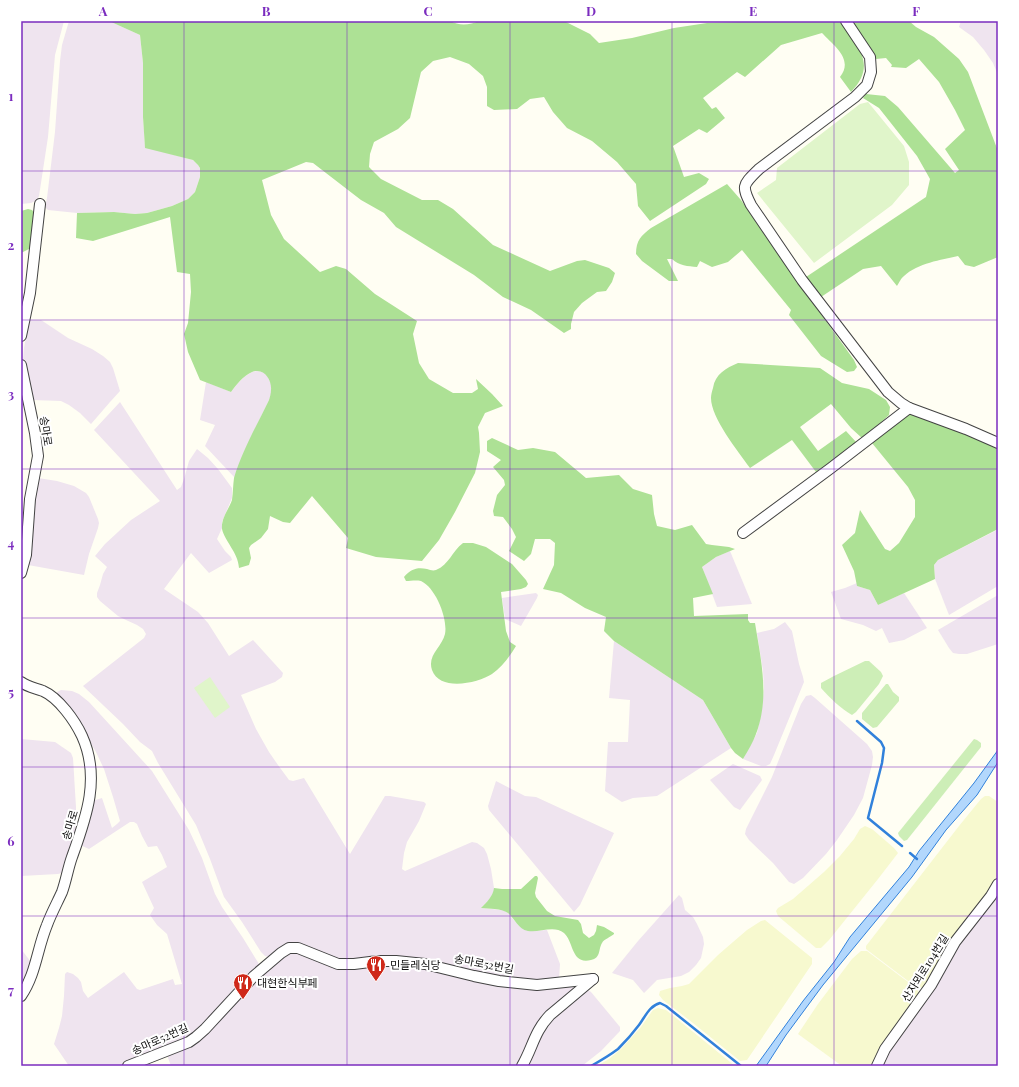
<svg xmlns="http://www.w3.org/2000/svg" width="1019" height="1087" font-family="'Playfair Display','Noto Sans KR',serif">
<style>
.industrial{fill:#efe4ef}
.farmland{fill:#f7f9cf}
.green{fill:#cdeeb7}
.forest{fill:#ade195}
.pitch{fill:#e0f5ca}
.water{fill:#b2d7fc;stroke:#3181db}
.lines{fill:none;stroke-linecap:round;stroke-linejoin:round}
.stream{stroke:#3181db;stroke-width:2.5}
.street-casing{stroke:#434343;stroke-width:12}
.street{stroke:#fff;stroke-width:10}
.grid{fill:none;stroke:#7b2cbf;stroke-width:1;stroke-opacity:0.55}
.labels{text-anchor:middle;stroke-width:4;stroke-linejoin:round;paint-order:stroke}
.street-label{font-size:11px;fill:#101010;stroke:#fff}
.poi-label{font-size:11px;fill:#101010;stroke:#fff;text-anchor:start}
.neatline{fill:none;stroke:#7b2cbf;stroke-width:1.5}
.grid-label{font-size:13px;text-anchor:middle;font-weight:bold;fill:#7b2cbf}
</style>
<rect width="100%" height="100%" fill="#fffef3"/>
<g class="industrial">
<path d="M21,21h43l-9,34 -7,82 -9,59 -2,4 -6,3 -10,1z"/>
<path d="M69,21h40l31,14 3,28v54l2,30 48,13 5,5 2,3v9l-5,15 -7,7 -16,7 -25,7 -12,1 -21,-2 -37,1 -29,-3 -3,-3 2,-9 8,-66 5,-71 2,-16z"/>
<path d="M961,21h37v54l-5,-12 -9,-13 -11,-13 -14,-10z"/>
<path d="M29,320h12l27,18 24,11 11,7 7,6 3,6 7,23 -10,11 -19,22 -11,-11 -11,-8 -8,-4 -29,-1 -9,-40 1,-12z"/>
<path d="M257,371l7,1 4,5 3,7 1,8 -3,8 -25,52 -9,26 -30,-32 10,-21 -15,-5 6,-38 25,10 7,-9 6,-6 8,-5z"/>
<path d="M120,402l57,88 4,-3 3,-8 5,-18 8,-12 11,9 10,11 14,19v10l-10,24v6l-5,11 8,12 6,6 1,3 -23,13 -18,-20 -27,36 34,23 10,11 21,33 24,-16 30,33 -1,4 -7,5 -34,13 15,34 13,23 9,13 11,15 4,1 11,-3 46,76 35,-58h5l34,6 2,2 -7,17 -12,21 -3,11 -2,16 3,2 67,-29 5,1 7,5 3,6 4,15 3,19v4l-6,9 -7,7 22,2 5,3 11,13 11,5 17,-1 13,34 -1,16 -19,1 -170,-22h-33l-34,-12 -34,10 -4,-1 -4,-4 -19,-30 -18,-25 -14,-38 -14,-34 -38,-62 -6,-12 -12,-9 -17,-18 -40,-38 61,-48 2,-4 -3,-5 -6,-4 -11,-5 -8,-4 -18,-15 -3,-4v-4l3,-8 3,-11 4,-7 -12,-11 10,-12 26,-24 29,-19 -66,-71z"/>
<path d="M38,478l19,3 17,5 12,7 3,4 9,22 1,4 -1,5 -9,26 -5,21 -56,-10 7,-69z"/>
<path d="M997,530l1,2v54l-49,29 -14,-36 -1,-14 4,-5z"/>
<path d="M730,551l22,53 -35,3 -15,-40 14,-10z"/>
<path d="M857,583v3l13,4 8,15 26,-12 23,35 -23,12 -15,3 -7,-15 -6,3 -13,-6 -22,-6 -10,-27 14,-4z"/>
<path d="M536,593l2,2 -1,3 -16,28 -16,-7 -3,-21z"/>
<path d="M998,595v49l-31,10h-8l-6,-1 -4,-5 -11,-18z"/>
<path d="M785,622l7,9 7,33 4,13 1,5 -30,73 -4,9 -4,2h-5l-18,-7 14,-26 5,-24 2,-21 -1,-17 -6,-38 17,-4z"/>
<path d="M614,641l89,59 28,48 -74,48 -24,2 -11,4 -17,-11 3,-49h20l2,-42 -21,-2z"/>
<path d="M61,690l11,1 7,3 10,8 63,69 37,59 13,28 13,36 7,13 21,31 16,26 1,3 -69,70 -41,18 -30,11h-51l-15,-22 5,-16 3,-12 2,-20 1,-22 2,-2 6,2 5,4 3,4 2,9 5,7 36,-26 13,17 3,1 33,-11 2,6 7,-1 -15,-50 -10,-9 -7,-10 4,-7 -12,-26 25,-15 -5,-12 -5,-9 -9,1 -6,-11 -5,-12 -3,-2h-4l-41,27 -9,-4 12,-44 10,-3 10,30 5,-4 3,-3 -7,-24 -9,-28 -8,-17 -11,-18 -28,-38v-4z"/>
<path d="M811,695l4,3 52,46 5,7 1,6 -1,8 -9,33 -9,17 -17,25 -11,14 -23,24 -9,6 -5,-2 -16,-19 -24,-23 -4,-6 1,-5 26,-52 29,-73 5,-8z"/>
<path d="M21,739l34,3 16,11 2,5 3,49 -1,35 -13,31 -4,1 -37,2z"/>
<path d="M733,764l27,12 2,4 -22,30 -6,-3 -24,-27z"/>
<path d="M496,781l29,15 11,1 78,36 -34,72 -6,7 -85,-102 -1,-4z"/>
<path d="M679,895l3,3 3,12 8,7 4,7 6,13 1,7 -3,14 -5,7 -7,7 -8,4 -24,4 -13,13 -11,-13 -21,-7 26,-32z"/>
<path d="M998,895v171h-118l3,-7 76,-115z"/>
<path d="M21,949l10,13 -10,28z"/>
<path d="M291,952h6l40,15 46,-2h18l176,20v2l-26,22 -32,57h-348l-4,-11 25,-11 59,-60 26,-23z"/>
<path d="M588,990l3,2 29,35v4l-19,20 -19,15h-57l24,-45z"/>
</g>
<g class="farmland">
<path d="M985,796h4l9,6v78l-51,65 -20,38 -3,4 -4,1 -4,-1 -50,-38v-3l93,-120 22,-27z"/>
<path d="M865,826l7,3 22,19 4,5 -20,26 -49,61 -8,8h-5l-38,-32 -2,-5 2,-3 15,-9 31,-27 16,-16 14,-17 6,-10z"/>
<path d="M765,920l47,38v6l-65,96 -7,1 -47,-38 -30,-23 -4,-5 1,-4 10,-3 12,-2 7,-2 29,-29 15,-13 14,-12 14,-9z"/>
<path d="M861,951h6l33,25 15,11 3,3 1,5 -33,46 -15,25h-29l-44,-32 20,-30 34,-45z"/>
<path d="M658,1008l8,2 69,56h-138l12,-7 12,-10 20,-22 12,-17z"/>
</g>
<g class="green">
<path d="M865,661h4l12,11 2,4 -4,8 -23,28 -4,3c-12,-7 -22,-17 -31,-27v-5l13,-7z"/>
<path d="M886,684h2l5,8 6,5v4l-22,26 -4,1 -11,-9v-6z"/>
<path d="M974,739l3,1 4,3v4l-74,93 -3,1 -5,-5 -1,-3z"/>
</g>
<g class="forest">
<path d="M109,21h341c9,5 20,4 29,0h85l26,13 9,9 33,-5 42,-10 33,-5 67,-2h66c17,25 38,43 11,71l-11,-15c14,-18 -6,-31 -18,-44l-41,12 -36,32 -8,-5 -34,26 9,11 4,-2 9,11 -18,15 -8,-4 -26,17 11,31 15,-4 10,6 -3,5 -56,37 -12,-15 -2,-22 -19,-22 -25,-21 -25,-13 -14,-16 -9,-15 -14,2 -13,10 -23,1 -7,-4v-19l-4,-11 -14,-12 -19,-7 -17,4 -12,11 -11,46 -12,11 -24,13 -4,12 -1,13 12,12 41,21h16l15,9 40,36 57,26 27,-10 8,-1 24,8 6,5 -3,9 -6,9 -9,1 -15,11 -8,9 -3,12v5l-7,4 -33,-23 -28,-13 -29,-22 -78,-48 -12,-14 -23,-13 -48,-37 -7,-1 -44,18 9,35 13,24 36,33 16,-6 10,3 29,25 42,27 -4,13 6,29 10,16 24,14h19l6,-4 -2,-10 16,15 11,12 -18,7 -7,14 1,6 1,19 -5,21 -20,39 -16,28 -17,21 -46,-4 -30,-9 2,-10 -36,-42 -22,27 -7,-1 -13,-6 -2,13 -7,9 -10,7 -2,3 2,10 -2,7 -10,3c-1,-16 -14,-26 -17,-39 -1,-11 7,-20 10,-29 1,-7 1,-15 2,-22 8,-27 23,-53 35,-78 1,-3 2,-7 2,-10 1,-10 -7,-23 -19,-18 -9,4 -15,12 -21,20l-31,-12 -12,-28 -4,-18 4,-11 3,-31 -1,-18 -13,-2 -7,-55 -77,24 -17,-3 1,-25 37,-1 21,2 12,-1 25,-7 16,-7 7,-7 5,-15v-9l-2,-3 -5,-5 -48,-12 -2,-31v-54l-3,-28z"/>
<path d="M849,21h60l7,6 18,10 25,22 9,13 30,79v106l-24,10 -9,-2 -7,-9c-17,4 -40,7 -54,20 -3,2 -5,7 -7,10l-16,-20 -18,3 -42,28 -15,-20 120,-80 4,-18 -13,-23 -38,-48 -16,-10 3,-4 19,2 13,11 57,66 4,-3 -14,-21 20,-19 -10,-20 -16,-28 -20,-23 -13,9 -15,-1 1,-2 -6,-7 -10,1z"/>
<path d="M727,184l14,16 41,60 72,100 3,7 -3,4 -7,1 -26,-16 -32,-41 2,-5 -49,-60 -14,12 -16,5 -12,-6 -3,6c-9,-1 -18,-1 -25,-8h-5l11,22h-9l-27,-20 -6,-7c0,-14 5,-18 15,-26z"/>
<path d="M28,209l4,1 3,4 -3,30 -3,5 -8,4v-42z"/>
<path d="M738,363l82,5 22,15 27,6 17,11 4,7 -1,8 -26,24 -12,-11 -20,-24 -31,23 18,24 28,-20 11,12 -41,29 -24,-32 -42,28c-12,-17 -39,-50 -39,-70 0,-3 1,-7 2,-10 2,-14 13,-20 25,-25z"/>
<path d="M912,412l15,5 71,32v80l-60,31 -4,5 1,14 -57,26 -8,-15 -13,-4 -3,-15 -12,-26 13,-12 5,-23 25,39 5,2 9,-8 16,-26v-17l-7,-13 -36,-44 30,-27z"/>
<path d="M492,438l26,12 15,-2 22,4 31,26 33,-3 14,14 19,6 2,19 3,12 18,4 17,-5 14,19 6,1 17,2 6,2 -19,8 -14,10 11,27 -20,4 1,18 54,-2v6l2,3h5c6,37 15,75 1,111 -3,8 -8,17 -13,25l-8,-6 -4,-5 -28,-48 -89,-59 -10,-10 2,-14 -21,-9 -24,-15 -18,-4 11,-24 1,-22 -5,-4h-15l-4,15 -7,7 -15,-10 7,-14 -4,-8 -9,-12 -9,-1 -1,-5 4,-16 8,-10 -1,-5 -11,-13 8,-7 -14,-9v-10z"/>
<path d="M463,543h10l13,4 26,17 14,16 2,4 -2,3 -5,2 -20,3 5,39 4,11 6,4c-6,10 -14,21 -24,28 -14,9 -52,18 -60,-4 -5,-15 10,-23 13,-36 3,-15 -9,-46 -24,-53 -5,-1 -11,0 -15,0l-2,-4c7,-8 13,-10 23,-8 3,1 6,2 9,1 13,-5 16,-19 27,-27z"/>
<path d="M535,876h2l1,2 -3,15 1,4 11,14 8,5 23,4 3,4 2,9 6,5 5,-3 2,-4 1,-6 7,2 10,6v1c-3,3 -10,5 -12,9 -4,7 -1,15 -11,17 -20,5 -17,-18 -27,-27 -10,-8 -25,0 -36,-2 -10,-2 -13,-12 -20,-18 -7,-5 -19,-4 -27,-5 6,-6 12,-12 13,-20l8,1h19z"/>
</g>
<g class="pitch">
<path d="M868,102l36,44 5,16v23l-17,20 -78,58 -57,-70 19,-13 1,-12 83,-64z"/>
<path d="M210,677l20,30 -15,11 -21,-30z"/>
</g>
<path class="water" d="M998,750v12l-21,33 -31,35 -34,47 -89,108 -37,50 -20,31h-10l47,-65 31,-39 16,-25 59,-70 10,-16 55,-68z"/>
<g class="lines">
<g class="stream">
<path d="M857,721l24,21 3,6 -2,15 -14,55 34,28"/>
<path d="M910,853l7,6"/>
<path d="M591,1066c9,-5 19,-11 27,-17 7,-7 15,-16 21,-24 6,-8 10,-19 21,-22l6,3 75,60"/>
</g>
<g class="street-casing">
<g id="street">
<path d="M846,21l24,36 1,15 -4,13 -12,12 -96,72c-16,16 -18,16 -8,36l51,75 86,112 13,11 8,5 57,21 32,14"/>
<path d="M21,336l9,-43 10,-89"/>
<path d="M21,365l14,68 3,23 -8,43 -4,56 -5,18"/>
<path d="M743,533l88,-65 78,-60"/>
<path d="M21,682c7,5 14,6 22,9 16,7 32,30 39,45 19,42 4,82 -10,121 -4,11 -6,24 -10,35 -5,11 -11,22 -15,33 -10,24 -11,49 -26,71"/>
<path d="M128,1066l61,-24 7,-5 9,-8 49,-53 27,-23 8,-5h9l40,16h16l24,-3h18l29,3 49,12 25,5 38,4 56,-6"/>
<path d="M522,1066c11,-19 12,-34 28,-51l43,-36"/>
<path d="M877,1066l8,-17 46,-64 24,-43 36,-46 7,-12"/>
</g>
</g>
<use href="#street" class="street"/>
</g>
<path class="grid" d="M184,21v1045M347,21v1045M510,21v1045M672,21v1045M834,21v1045M21,171h977M21,320h977M21,469h977M21,618h977M21,767h977M21,916h977"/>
<defs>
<g id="restaurant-pin" transform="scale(1)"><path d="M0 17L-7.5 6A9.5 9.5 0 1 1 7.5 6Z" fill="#cf2819" stroke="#fff"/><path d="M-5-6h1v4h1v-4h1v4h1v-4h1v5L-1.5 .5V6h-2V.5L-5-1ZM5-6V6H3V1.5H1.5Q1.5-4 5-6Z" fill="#fff"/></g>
</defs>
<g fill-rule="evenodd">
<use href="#restaurant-pin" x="376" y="965"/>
<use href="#restaurant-pin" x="243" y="983"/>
</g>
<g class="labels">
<g class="street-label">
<text transform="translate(46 431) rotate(81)" y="4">송마로</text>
<text transform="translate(70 825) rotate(-73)" y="4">송마로</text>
<text transform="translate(484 964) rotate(11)" y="4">송마로52번길</text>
<text transform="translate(925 968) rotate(-58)" y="4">산자뫼로104번길</text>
<text transform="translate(160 1039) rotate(-24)" y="4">송마로52번길</text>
</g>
<g class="poi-label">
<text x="390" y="969">민들레식당</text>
<text x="257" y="987">대현한식부페</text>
</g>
</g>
<rect width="1019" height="1087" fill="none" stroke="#ffffff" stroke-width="44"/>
<rect x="22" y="22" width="975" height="1043" class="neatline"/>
<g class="grid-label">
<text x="103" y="16">A</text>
<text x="266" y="16">B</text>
<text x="428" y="16">C</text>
<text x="591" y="16">D</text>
<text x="753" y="16">E</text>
<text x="916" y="16">F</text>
<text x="11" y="101">1</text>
<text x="11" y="250">2</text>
<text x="11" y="399">3</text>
<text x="11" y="548">4</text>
<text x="11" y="697">5</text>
<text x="11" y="846">6</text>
<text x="11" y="995">7</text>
</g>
</svg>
